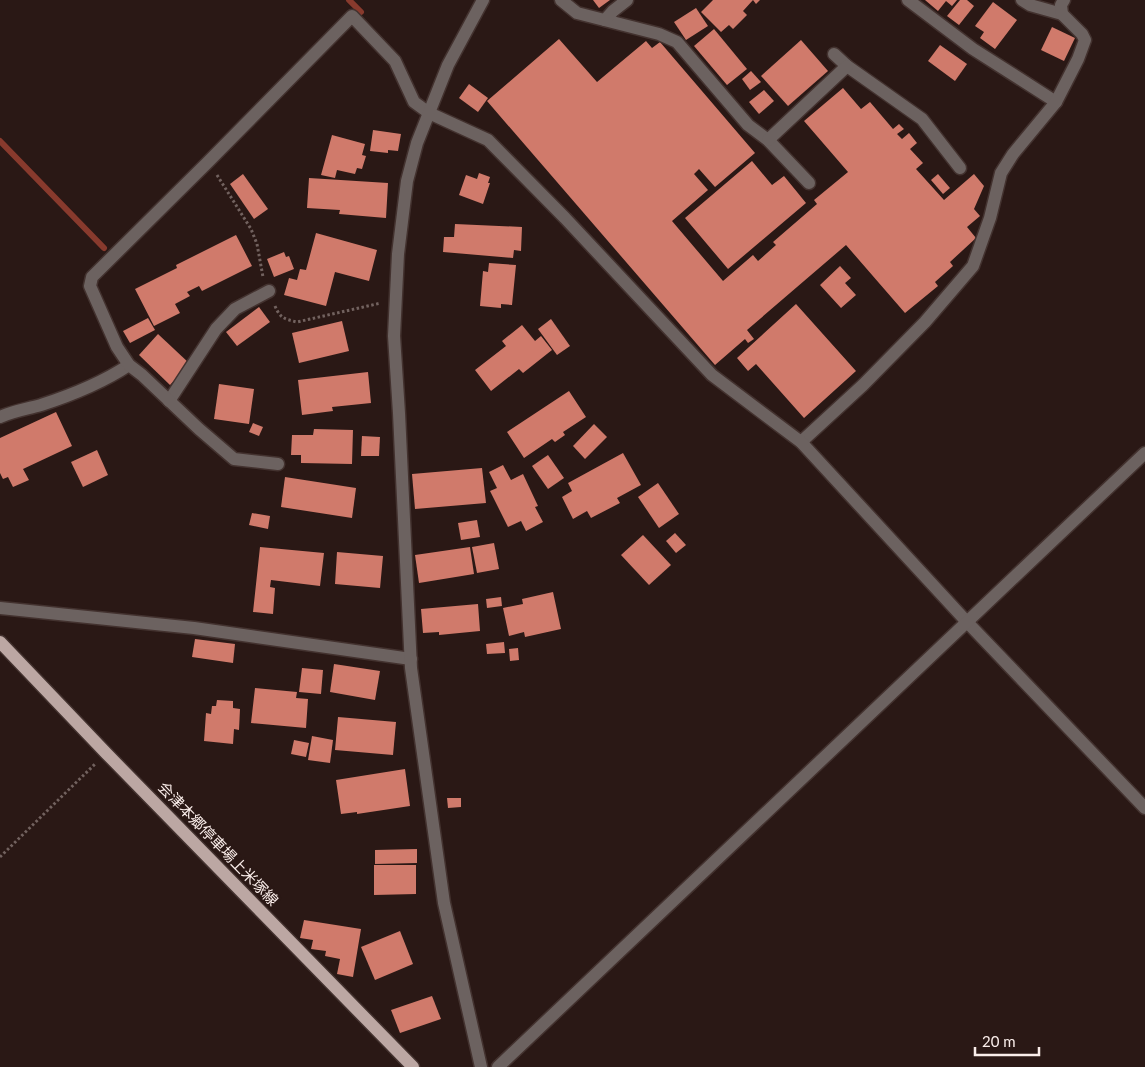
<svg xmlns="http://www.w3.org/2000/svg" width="1145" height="1067" font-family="Lato,'Noto Sans JP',sans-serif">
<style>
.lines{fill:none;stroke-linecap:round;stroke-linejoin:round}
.stream{stroke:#883a2d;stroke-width:6}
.building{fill:#d07a6b}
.minor-casing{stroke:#43322f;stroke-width:15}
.major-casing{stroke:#43322f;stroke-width:15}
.path{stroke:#72625f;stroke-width:3;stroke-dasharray:2.5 2.5;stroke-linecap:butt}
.minor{stroke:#6c6260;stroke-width:12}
.major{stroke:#bca7a3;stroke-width:12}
.labels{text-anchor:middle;stroke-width:5;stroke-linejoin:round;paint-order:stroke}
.street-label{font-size:15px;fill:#faedea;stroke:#2a1815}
</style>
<rect width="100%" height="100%" fill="#2a1815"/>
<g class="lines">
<g class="stream">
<path d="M349,0l12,12"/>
<path d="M0,141l104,107"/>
</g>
</g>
<g class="building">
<path d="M593,0h17l-11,8z"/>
<path d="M713,0h47l-4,4 -3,-4 -10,11 4,4 -14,14 -4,-4 -8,7 -20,-20z"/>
<path d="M925,0h32l-5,6 -6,-5 -8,10z"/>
<path d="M960,0h7l7,6 -15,19 -12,-9z"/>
<path d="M993,2l24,18 -22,29 -15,-11 4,-6 -9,-6z"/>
<path d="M696,8l12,18 -22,14 -12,-18z"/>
<path d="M1052,27l23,11 -11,23 -23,-11z"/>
<path d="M714,29l33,40 -20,16 -33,-39z"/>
<path d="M559,39l38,43 49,-41 6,7 8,-6 95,111 -40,34 -16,-18 -5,5 14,16 -36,31 51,60 30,-26 5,6 18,-16 -3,-3 44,-38 -3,-4 34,-28 -44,-51 39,-33 18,21 9,-7 23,27 6,-5 5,5 -7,5 5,5 7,-6 8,10 -7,6 13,14 -7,6 28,31 30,-26 10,12 -10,23 6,7 -13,11 9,11 -26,24 3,4 -18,16 3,4 -33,27 -59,-68 -99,85 7,9 -6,4 -3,-4 -30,26 -228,-264z"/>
<path d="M801,40l27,31 -40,35 -27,-30z"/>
<path d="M940,45l27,19 -12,17 -27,-20z"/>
<path d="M751,71l10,11 -11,8 -8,-11z"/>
<path d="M469,84l19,14 -10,14 -19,-14z"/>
<path d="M764,90l10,11 -15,13 -10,-12z"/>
<path d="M373,130l28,4 -3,17 -10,-1v3l-18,-2z"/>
<path d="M332,135l33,9 -3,11 4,1 -4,13 -5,-1 -2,6 -18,-4 -2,8 -14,-3z"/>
<path d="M752,161l20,24 12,-9 22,27 -78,66 -43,-51z"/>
<path d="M479,173l11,4 -2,6h2l-7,21 -24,-9 7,-20 11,4z"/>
<path d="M243,174l25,35 -14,10 -24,-35z"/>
<path d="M938,174l12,14 -7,6 -12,-14z"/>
<path d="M309,178l79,5 -2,35 -47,-4 1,-4 -33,-2z"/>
<path d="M455,224l67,3 -1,24 -7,-1 -1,8 -70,-6 1,-15h10z"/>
<path d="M316,233l61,17 -8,31 -34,-9 -9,34 -42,-11 5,-17 8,2 3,-11 6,1z"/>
<path d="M236,235l16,31 -50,25 -3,-5 -12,6 3,4 -15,8 5,9 -26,13 -19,-37 42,-21 -1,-3z"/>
<path d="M284,252l2,5 3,-1 5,13 -20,8 -7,-18z"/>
<path d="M489,263l27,2 -4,40 -11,-1v4l-21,-2 3,-35 5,1z"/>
<path d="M840,266l11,12 -6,5 11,12 -15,13 -21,-23z"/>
<path d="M796,304l60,67 -52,47 -48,-54 -8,7 -11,-13z"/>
<path d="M259,307l11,15 -33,24 -11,-14z"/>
<path d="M148,318l7,12 -25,13 -7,-12z"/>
<path d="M551,319l19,27 -13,9 -19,-26z"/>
<path d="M342,321l7,30 -50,12 -7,-30z"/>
<path d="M522,325l13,16 6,-5 11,14 -29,23 -4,-4 -28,22 -16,-21 31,-24 -4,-5z"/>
<path d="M158,334l32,30 -20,21 -31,-30z"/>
<path d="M368,372l3,31 -39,4 1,4 -31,4 -4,-35z"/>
<path d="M219,384l35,5 -5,35 -35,-5z"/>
<path d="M569,391l17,26 -23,15 2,3 -10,7 -3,-3 -28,19 -17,-26z"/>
<path d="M56,412l16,34 -49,23 6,11 -16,7 -5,-10 -5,2 -3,-6v-35z"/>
<path d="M253,423l10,4 -4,9 -10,-4z"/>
<path d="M594,424l13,13 -22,22 -12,-13z"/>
<path d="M314,429l39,1 -1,34 -51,-1v-8h-10l1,-20h21z"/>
<path d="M362,436l18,1 -1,19h-18z"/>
<path d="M97,450l11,25 -25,12 -12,-25z"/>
<path d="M623,453l18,32 -24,13 3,5 -29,15 -4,-7 -14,8 -11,-22 10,-6 -4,-8z"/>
<path d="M548,455l16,23 -16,11 -16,-23z"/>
<path d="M503,465l8,15 12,-6 15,32 -3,1 8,15 -17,9 -5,-10 -13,6 -18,-36 7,-3 -8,-16z"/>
<path d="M482,468l4,35 -71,6 -3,-35z"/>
<path d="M285,477l71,11 -4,30 -71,-11z"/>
<path d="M658,483l21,31 -20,14 -21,-31z"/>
<path d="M252,513l18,3 -2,13 -19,-4z"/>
<path d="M477,520l3,17 -19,3 -3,-17z"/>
<path d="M675,533l11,12 -10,8 -10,-12z"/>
<path d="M643,535l28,30 -22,20 -28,-30z"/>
<path d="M494,543l5,26 -22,4 -5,-26z"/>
<path d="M260,547l64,6 -4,33 -49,-6 -1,7 5,1 -2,26 -20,-2z"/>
<path d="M470,547l4,27 -55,9 -4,-28z"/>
<path d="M337,552l46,4 -3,32 -45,-4z"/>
<path d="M553,592l8,37 -36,8 -1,-5 -15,4 -6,-28 20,-4 -1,-5z"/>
<path d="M501,597l1,9 -15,2 -1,-9z"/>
<path d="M478,604l2,27 -41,4v-3l-16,1 -2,-24z"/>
<path d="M195,639l40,5 -2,19 -41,-6z"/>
<path d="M504,642l1,11 -18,1 -1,-10z"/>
<path d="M518,648l1,12 -9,1 -1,-12z"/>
<path d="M334,664l46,7 -5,29 -45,-8z"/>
<path d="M302,668l21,2 -2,24 -22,-2z"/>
<path d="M255,688l42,4 -1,6 12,1 -2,29 -55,-5z"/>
<path d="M217,700l16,1v7l7,1 -1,21 -5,-1 -1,15 -29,-3 2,-28 5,1 1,-8h4z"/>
<path d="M338,717l58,5 -3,33 -58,-5z"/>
<path d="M312,736l21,4 -3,23 -22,-3z"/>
<path d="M294,740l15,3 -3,14 -15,-3z"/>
<path d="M405,769l5,37 -53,8v-2l-16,2 -5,-34z"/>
<path d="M447,798h14v9l-13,1z"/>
<path d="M417,849v14l-42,1v-14z"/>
<path d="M374,865h42v29l-42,1z"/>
<path d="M304,920l57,9 -8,48 -16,-3 3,-15 -15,-3 1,-5 -15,-2 2,-9 -13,-2z"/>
<path d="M400,931l13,33 -38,16 -14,-33z"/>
<path d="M432,996l9,23 -41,14 -9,-23z"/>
</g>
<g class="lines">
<g class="minor-casing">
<g id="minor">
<path d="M561,0l16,13 82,21 18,8 71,83 20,15 41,43"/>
<path d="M908,0l65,49 83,53"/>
<path d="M1022,0l8,5 32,9"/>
<path d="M605,20l8,-9 14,-11"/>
<path d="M834,54l13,12 75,53 38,49"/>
<path d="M768,140l79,-74"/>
<path d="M169,401l47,-72 19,-20 34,-18"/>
<path d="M0,417c13,-6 27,-8 41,-12 31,-10 61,-22 88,-40"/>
<path d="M801,442l62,-57 62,-63 48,-56 17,-48 11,-45 12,-19 43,-52 22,-43 7,-19 -3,-6 -20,-20 -1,-9 3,-5"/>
<path d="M278,464l-44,-5 -35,-30 -57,-54 -13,-10 -12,-18 -27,-61 2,-9 116,-115 144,-146 43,45 19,41 15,11 59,27 77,78 147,157 89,67 166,180 178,186"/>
<path d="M0,608l194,20 217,31"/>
<path d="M481,1067l-37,-164 -33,-235 -12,-255 -5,-77 4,-82 9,-73 10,-38 31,-78 35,-65"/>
<path d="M498,1067l647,-614"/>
</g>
</g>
<g class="major-casing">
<path id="major" d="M0,642l106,111 307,314"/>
</g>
<g class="path">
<path d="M217,175l34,54 6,15 6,33"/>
<path d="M275,306c5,12 9,13 22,16l84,-19"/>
<path d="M0,857l95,-93"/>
</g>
<use href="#minor" class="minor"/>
<use href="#major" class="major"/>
</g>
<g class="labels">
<g class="street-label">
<text transform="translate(218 844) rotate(46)" y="5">会津本郷停車場上米塚線</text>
</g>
</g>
<path d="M975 1047v8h64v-8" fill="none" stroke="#faedea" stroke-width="2.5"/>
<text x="982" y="1047" font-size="15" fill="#faedea" stroke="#2a1815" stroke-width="4" paint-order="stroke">20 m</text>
</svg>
